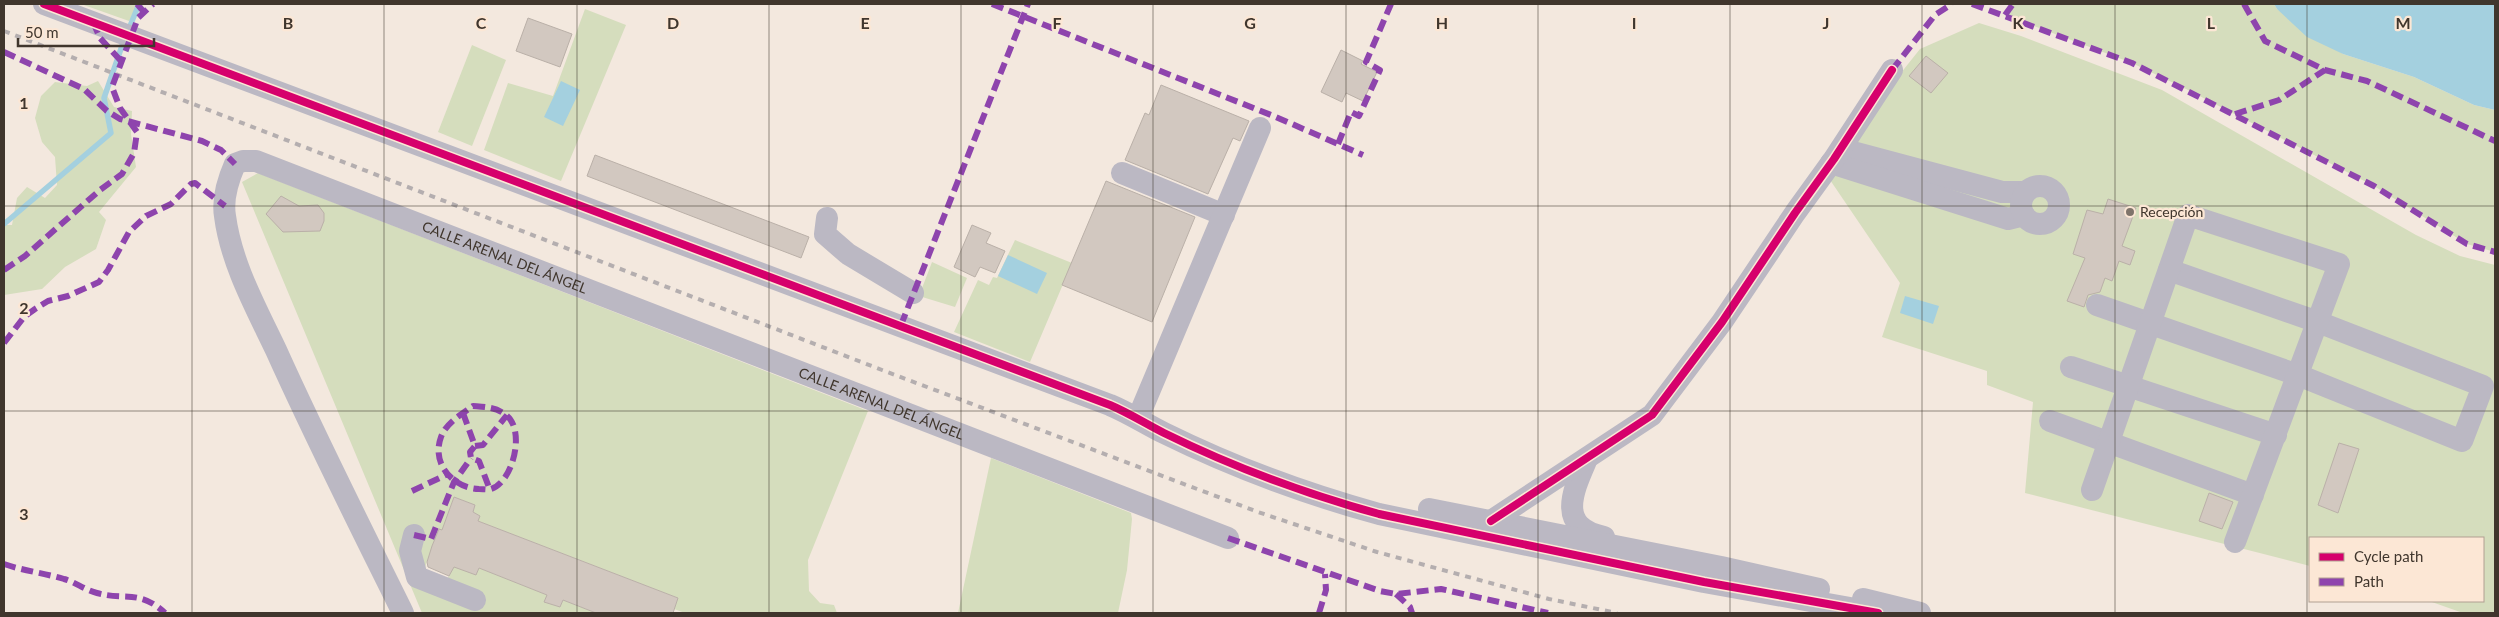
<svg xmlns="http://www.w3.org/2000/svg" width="2499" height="617" font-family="Lato,sans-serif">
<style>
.green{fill:#d5ddbd}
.water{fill:#a4d0df}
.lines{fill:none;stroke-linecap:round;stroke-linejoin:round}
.stream{stroke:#a4d0df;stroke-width:5.5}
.building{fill:#d2c8c0;stroke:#bab0a8}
.minor{stroke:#bbb8c3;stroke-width:22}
.rail{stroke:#b4aeaf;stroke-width:4;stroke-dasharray:6 6;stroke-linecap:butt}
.quiet{stroke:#8e44ad;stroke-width:6;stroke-dasharray:12 6;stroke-linecap:butt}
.cycleway-casing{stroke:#fce7d5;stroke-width:11}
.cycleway{stroke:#d6006c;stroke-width:8}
.grid{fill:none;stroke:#40362d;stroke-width:1;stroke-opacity:0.55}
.poi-dot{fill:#7f746b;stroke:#fce7d5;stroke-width:2}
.labels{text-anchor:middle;stroke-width:4.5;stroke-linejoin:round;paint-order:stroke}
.poi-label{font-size:14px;fill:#40362d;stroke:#fce7d5;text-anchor:start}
.street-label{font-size:14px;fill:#40362d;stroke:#fce7d5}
.grid-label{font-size:16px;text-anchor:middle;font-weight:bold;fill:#40362d;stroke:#fce7d5;stroke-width:4.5;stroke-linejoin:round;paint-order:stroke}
</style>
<rect width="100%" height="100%" fill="#f3e8de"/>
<g class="green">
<path d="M81,4h63l-15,17z"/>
<path d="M2013,4h261l3,5 66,45 71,23 60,28 21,5v142l-28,-8 -93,-58 -188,-97 -54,-26 -127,-48z"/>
<path d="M585,9l41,16 -65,156 -77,-31 24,-67 45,13z"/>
<path d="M1979,23l42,13 141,54 254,145 44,21 35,9v348h-32l-34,-12h54v-63h-173v28l-285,-73 8,-91 -46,-17v-14l-105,-34 18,-54 -74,-109 39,-56 55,-69z"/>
<path d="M472,45l34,15 -34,86 -34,-14z"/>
<path d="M98,81l16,26 18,4 -1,23 5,33 -37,45 7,8 -10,29 -31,18 -23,22 -38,6v-70h8l5,-27 10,-11 18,11 12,-13 -2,-28 -13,-15 -7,-24 6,-22 14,-14 32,4z"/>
<path d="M258,173l610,238 -60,149 1,31 11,12 14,2 3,8h-152l-11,-4 4,-11 -200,-77 2,-5 -7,-4 2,-7 -21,-8 -12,33 -3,-1 -7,19 5,10 -10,3 -3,10 23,9 4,-9 -6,-11 31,14 3,-6 68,27 -2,7 15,5 3,-7 33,13h-174l-180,-431z"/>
<path d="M1015,240l57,23 -42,99 -76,-30 24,-52 11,5 4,-8 4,1z"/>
<path d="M932,262l35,16 -12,29 -36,-11z"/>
<path d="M991,458l140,55 1,6 -5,51 -9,43h-160z"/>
</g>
<g class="water">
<path d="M2274,4h221v106l-21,-5 -60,-28 -71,-23 -36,-17 -30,-28z"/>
<path d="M561,81l19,9 -17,36 -19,-9z"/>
<path d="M1008,255l39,18 -10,21 -39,-18z"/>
<path d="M1905,296l34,10 -6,18 -33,-11z"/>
</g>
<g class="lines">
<g class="stream">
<path d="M128,31l11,-27"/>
<path d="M4,224l107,-91 -7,-35 20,-58"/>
</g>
</g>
<g class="building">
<path d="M528,18l44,16 -12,33 -44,-16z"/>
<path d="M1341,50l22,11 -2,3 16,8 -14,29 -17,-8 -4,9 -21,-10z"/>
<path d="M1926,56l22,17 -17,20 -22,-17z"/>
<path d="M1161,85l88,36 -9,20 -7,-3 -25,56 -83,-34 20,-47 4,2z"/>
<path d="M595,155l214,82 -8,21 -214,-82z"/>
<path d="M1106,181l89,36 -43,105 -90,-37z"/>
<path d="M281,196l18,10 19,-1 6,8v8l-4,10 -37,1 -17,-18z"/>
<path d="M2108,199l28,9 -14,38 13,5 -5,14 -11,-4 -7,20 -7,-3 -5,14 -12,3 -4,12 -17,-6 18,-43 -12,-4 14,-44 16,4z"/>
<path d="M972,225l19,8 -5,10 19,8 -10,22 -15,-6 -5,10 -21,-10z"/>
<path d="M2339,443l20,6 -21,64 -20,-8z"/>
<path d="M2209,493l24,9 -11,27 -23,-8z"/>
<path d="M454,497l21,8 -2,7 7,4 -2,5 200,77 -5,15h-77l-33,-13 -3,7 -16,-5 3,-7 -68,-27 -3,7 -22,-8 -5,9 -21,-9 -1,-5 5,-16 7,-17 3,1z"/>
</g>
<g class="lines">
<g class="minor">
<path d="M44,4l1066,401c19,8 36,19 54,28 69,34 142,61 215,81l325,68 174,31"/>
<path d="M1841,149l161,43h24"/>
<path d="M1831,163l177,56 16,-4"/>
<path d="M1122,173l102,42"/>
<circle cx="2040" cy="205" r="19"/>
<path d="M827,218l-2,16 23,20 65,39"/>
<path d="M2097,305l201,70 164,66 21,-55 -165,-64 -149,-52"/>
<path d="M2071,367l205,68"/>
<path d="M1138,418l122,-290"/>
<path d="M2050,421l203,74"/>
<path d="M1586,461c-13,30 -30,66 18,76"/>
<path d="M2092,490l96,-275 151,49 -104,278"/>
<path d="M1429,509l292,58 98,22"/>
<path d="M1491,521l161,-106 70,-93 73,-109 39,-54 58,-89"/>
<path d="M414,535l-4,16 7,26 58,23"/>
<path d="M1863,599l57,14"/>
<path id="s1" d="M403,613c-43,-87 -87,-174 -127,-263 -20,-42 -45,-87 -51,-134 -3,-18 3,-36 10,-52l8,-3h13l972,377"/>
</g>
<path class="rail" d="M4,31l878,339 376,142 119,40 172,47 68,14"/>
<g class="quiet">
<path d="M137,4l7,8"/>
<path d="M992,4l284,113 87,38"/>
<path d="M1972,4l160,59 242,123 93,58 28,8"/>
<path d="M2244,4l21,37 60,29 42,11 128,60"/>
<path d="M2005,15l8,-11"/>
<path d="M93,22l7,16 21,23"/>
<path d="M4,52l80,37 23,22 13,8 82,22 19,9 14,14"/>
<path d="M1892,70l43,-55 17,-11"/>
<path d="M2235,114l44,-14 46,-30"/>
<path d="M1338,144l13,-32 8,4 21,-46 -14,-8 25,-58"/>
<path d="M4,270l21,-14 75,-66 22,-16 12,-21 3,-21 -17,-24 -8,-21 26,-69 15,-14"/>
<path d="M901,325l127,-321"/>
<path d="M4,343l20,-26 11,-8 13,-8 20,-5 31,-14 9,-12 21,-38 17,-16 25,-12 20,-20 4,-1 30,23"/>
<path d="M473,406c12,1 23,1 33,9 20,15 7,67 -15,74 -3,1 -8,0 -12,0 -26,-1 -48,-25 -38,-52 5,-14 21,-23 32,-31z"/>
<path d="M463,413l12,33 -5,6 1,6 8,3 11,29"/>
<path d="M475,446l8,-1 24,-30"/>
<path d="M412,491l36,-17"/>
<path d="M414,535l17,4 23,-57 17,-24"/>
<path d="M1228,538l152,53 16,3 45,-5 107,24"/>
<path d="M4,564c20,7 40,9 60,15 11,3 21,11 33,14 29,8 42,-4 68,20"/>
<path d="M1396,594l14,13 2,6"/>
<path d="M1319,613l7,-23 -1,-16"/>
</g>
<g class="cycleway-casing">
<g id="cycleway">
<path d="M44,4l1066,401c19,8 36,19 54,28 69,34 142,61 215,81l325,68 174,31"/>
<path d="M1491,521l161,-106 70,-93 73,-109 39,-54 58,-89"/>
</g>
</g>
<use href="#cycleway" class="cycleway"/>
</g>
<path class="grid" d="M192,4v609M384,4v609M577,4v609M769,4v609M961,4v609M1153,4v609M1346,4v609M1538,4v609M1730,4v609M1922,4v609M2115,4v609M2307,4v609M4,206h2491M4,411h2491"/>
<circle class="poi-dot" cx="2130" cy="212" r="5"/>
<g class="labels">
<g class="poi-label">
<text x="2140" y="217">Recepción</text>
</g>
<g class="street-label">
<text dy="5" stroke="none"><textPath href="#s1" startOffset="778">CALLE ARENAL DEL ÁNGEL</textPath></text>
<text dy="5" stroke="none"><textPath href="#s1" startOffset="1182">CALLE ARENAL DEL ÁNGEL</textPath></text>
</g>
</g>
<g class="grid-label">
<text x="288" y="29">B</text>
<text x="481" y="29">C</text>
<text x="673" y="29">D</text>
<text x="865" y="29">E</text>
<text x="1057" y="29">F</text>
<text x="1250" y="29">G</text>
<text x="1442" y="29">H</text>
<text x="1634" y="29">I</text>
<text x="1826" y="29">J</text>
<text x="2018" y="29">K</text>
<text x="2211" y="29">L</text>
<text x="2403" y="29">M</text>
<text x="24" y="109">1</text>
<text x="24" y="314">2</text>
<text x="24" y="520">3</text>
</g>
<rect width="2499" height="617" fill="none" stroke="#40362d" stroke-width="10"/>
<rect x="2309" y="537" width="175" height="65" fill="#fce7d5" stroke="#b1a092"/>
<rect x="2319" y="553" width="25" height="8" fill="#d6006c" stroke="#b1a092"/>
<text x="2354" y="562" font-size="15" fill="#40362d">Cycle path</text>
<rect x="2319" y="578" width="25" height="8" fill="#8e44ad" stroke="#b1a092"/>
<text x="2354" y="587" font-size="15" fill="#40362d">Path</text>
<path d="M18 38v8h136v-8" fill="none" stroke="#40362d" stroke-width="2.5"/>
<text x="25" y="38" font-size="15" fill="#40362d" stroke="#fce7d5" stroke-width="4" paint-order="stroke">50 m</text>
</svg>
